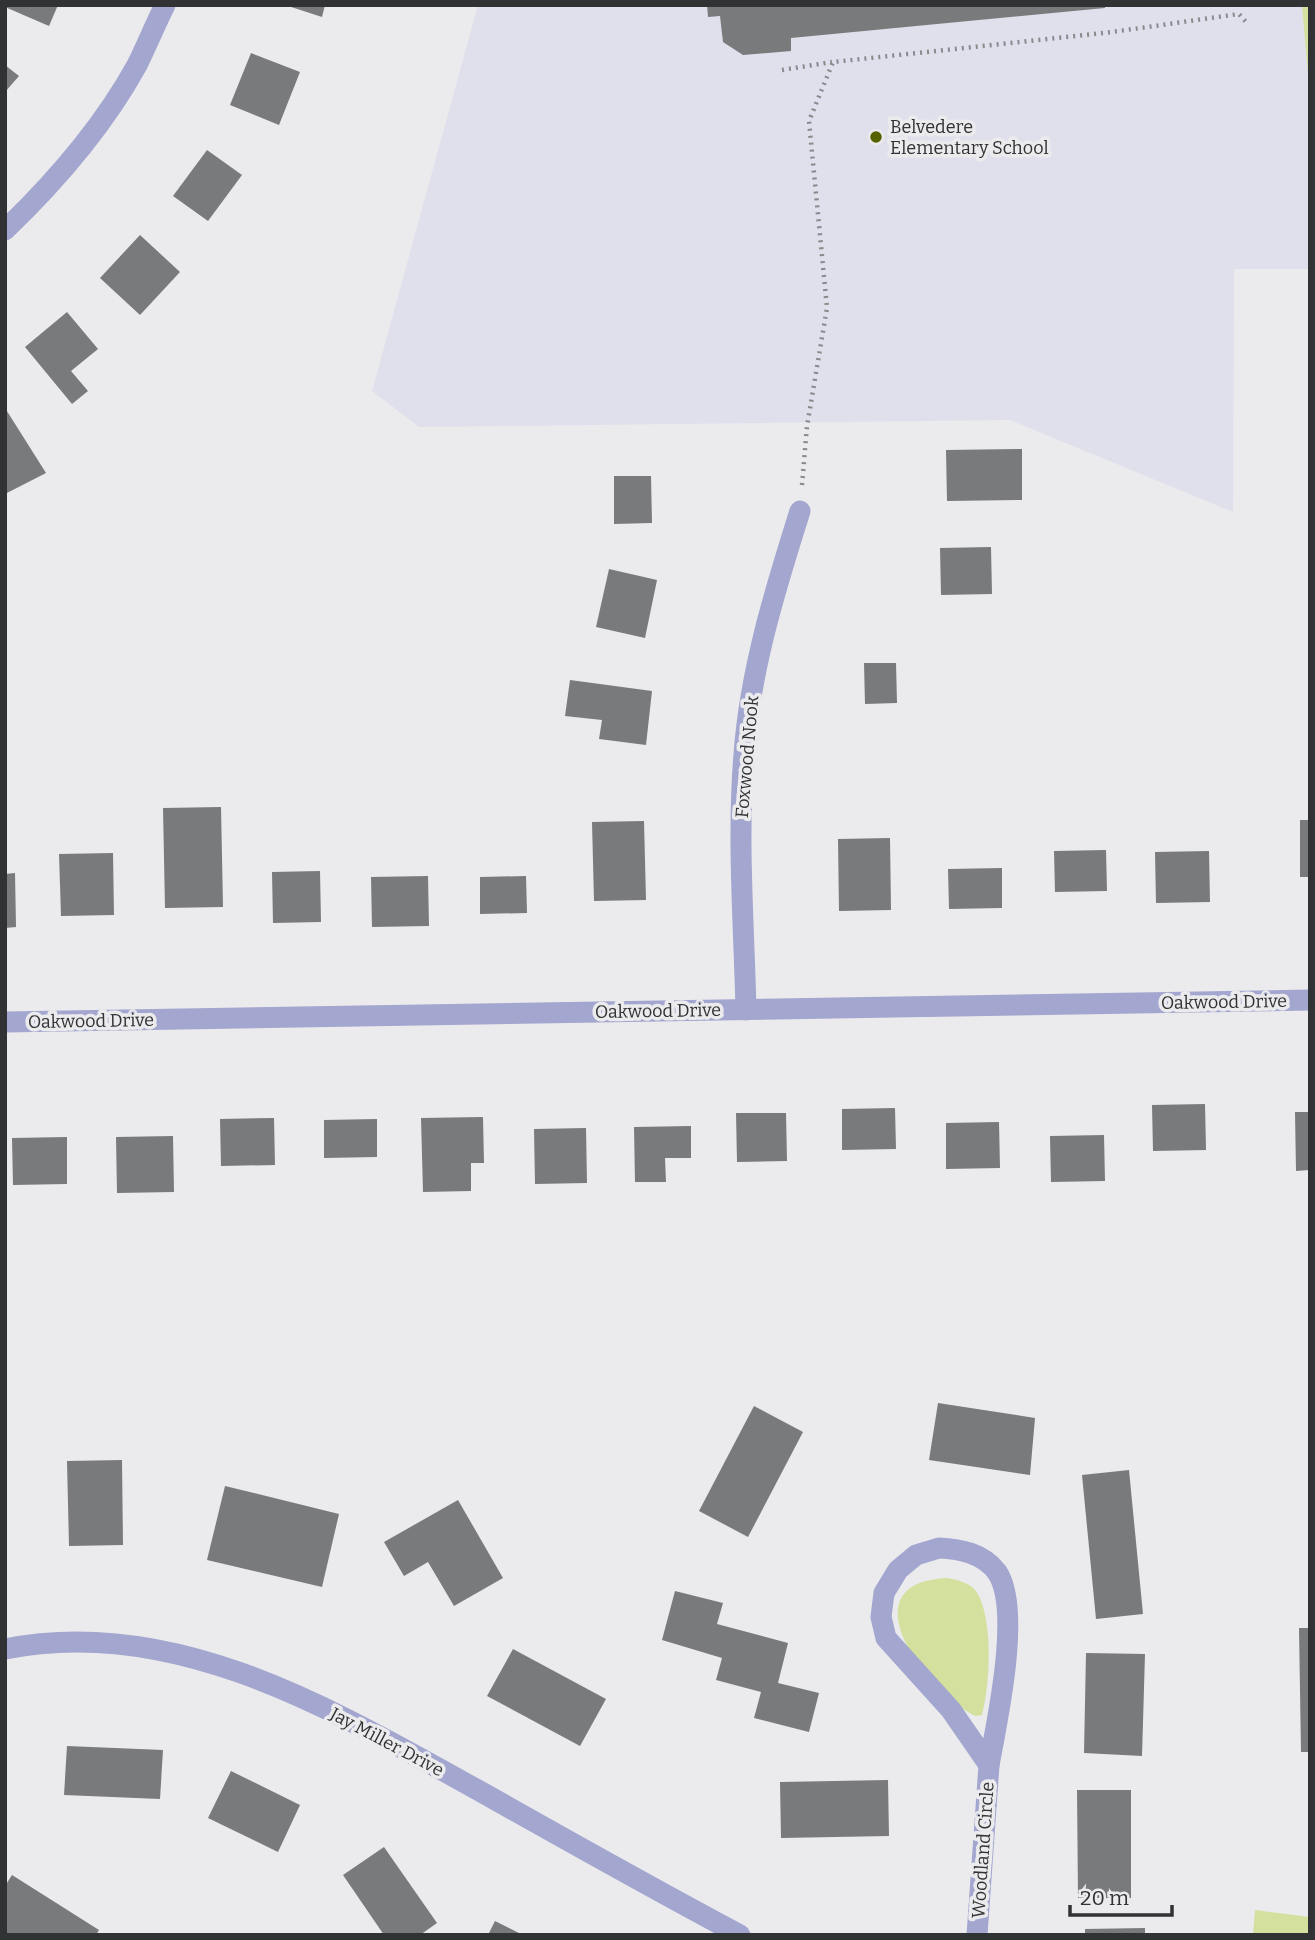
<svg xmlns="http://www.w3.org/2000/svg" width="1315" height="1940" font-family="Bitter,serif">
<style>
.built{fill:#dfe0eb}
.green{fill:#d3e09e}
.building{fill:#797a7c}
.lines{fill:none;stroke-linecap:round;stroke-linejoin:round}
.path{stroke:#898a8c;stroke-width:4.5;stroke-dasharray:2 5;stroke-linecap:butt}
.street{stroke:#a3a6ce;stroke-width:21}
.poi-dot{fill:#566100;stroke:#ebebee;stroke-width:2.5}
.labels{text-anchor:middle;stroke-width:7;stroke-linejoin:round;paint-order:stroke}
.poi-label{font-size:18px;fill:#313233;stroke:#ebebee;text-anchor:start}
.street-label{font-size:18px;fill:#313233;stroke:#ebebee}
</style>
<rect width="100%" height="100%" fill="#ebebee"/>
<path class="built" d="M478,5h832v264h-76l-1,243 -223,-92 -591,7 -47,-36z"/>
<g class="green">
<path d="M1302,5h8v81l-1,1z"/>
<path d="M947,1578c10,2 22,4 29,13 18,27 14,94 6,124l-6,1c-47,-22 -133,-133 -29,-138z"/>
<path d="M1255,1910l55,7v18h-57z"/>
</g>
<g class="building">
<path d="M6,5h52l-9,21 -44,-19z"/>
<path d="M285,5h40l-3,12z"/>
<path d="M707,5h398v3l-314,30v13l-48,4 -20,-13 -3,-26 -12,1z"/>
<path d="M251,53l49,19 -21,53 -49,-20z"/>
<path d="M5,65l14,11 -14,16z"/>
<path d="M207,150l35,25 -34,46 -35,-25z"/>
<path d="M140,235l40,37 -40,43 -40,-37z"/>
<path d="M67,312l31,37 -27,22 17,20 -16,13 -47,-57z"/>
<path d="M5,408l41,65 -41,21z"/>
<path d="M1022,449v51l-75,1 -1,-51z"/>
<path d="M614,476h37l1,47 -38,1z"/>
<path d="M991,547l1,47 -51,1 -1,-47z"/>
<path d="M609,569l48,11 -12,58 -49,-11z"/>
<path d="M864,663h32l1,40 -32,1z"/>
<path d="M570,680l82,11 -6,54 -47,-6 3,-19 -37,-4z"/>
<path d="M221,807l2,100 -58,1 -2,-100z"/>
<rect x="1300" y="820" width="10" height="57"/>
<path d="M644,821l2,79 -52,1 -2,-79z"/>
<path d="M890,838l1,72 -52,1 -1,-72z"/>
<path d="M1106,850l1,41 -52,1 -1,-41z"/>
<path d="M1209,851l1,51 -54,1 -1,-51z"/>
<path d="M113,853l1,62 -53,1 -2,-62z"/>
<path d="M1002,868v40l-53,1 -1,-40z"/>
<path d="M320,871l1,51 -48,1 -1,-51z"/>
<path d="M15,873l1,54 -11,1v-54z"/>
<path d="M428,876l1,50 -57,1 -1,-50z"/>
<path d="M526,876l1,37 -47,1v-37z"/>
<path d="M1205,1104l1,46 -53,1 -1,-46z"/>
<path d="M895,1108l1,41 -54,1v-41z"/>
<path d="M1295,1112h15v58l-14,1z"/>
<path d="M736,1113h50l1,48 -50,1z"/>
<path d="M483,1117l1,46h-13v28l-48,1 -2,-74z"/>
<path d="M274,1118l1,47 -54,1 -1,-47z"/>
<path d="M377,1119v38l-53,1v-38z"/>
<path d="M999,1122l1,46 -54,1v-46z"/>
<path d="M691,1126v32h-26l1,24h-31l-1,-55z"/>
<path d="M586,1128l1,55 -52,1 -1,-55z"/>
<path d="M1104,1135l1,46 -54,1 -1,-46z"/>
<path d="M173,1136l1,56 -57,1 -1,-56z"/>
<path d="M67,1137v47l-54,1 -1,-47z"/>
<path d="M938,1403l97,15 -5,57 -101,-15z"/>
<path d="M754,1406l49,26 -55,105 -49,-26z"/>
<path d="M122,1460l1,85 -54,1 -2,-85z"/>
<path d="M1129,1470l14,144 -47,5 -14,-144z"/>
<path d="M225,1486l114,28 -17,73 -115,-27z"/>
<path d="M458,1500l45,78 -49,28 -26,-44 -24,14 -20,-34z"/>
<path d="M675,1591l48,12 -6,21 71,19 -10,40 41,10 -10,39 -55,-14 7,-26 -45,-12 6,-22 -60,-18z"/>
<path d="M1299,1628h11v124h-9z"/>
<path d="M513,1649l93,50 -26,47 -93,-50z"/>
<path d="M1086,1653l59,1 -3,102 -58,-3z"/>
<path d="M67,1746l96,4 -3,49 -96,-4z"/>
<path d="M231,1771l69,34 -22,47 -70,-34z"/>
<path d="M888,1780l1,56 -108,2 -1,-56z"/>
<path d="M1077,1790h54v108h-53z"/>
<path d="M384,1847l53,76 -17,12h-36l-41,-60z"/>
<path d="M12,1875l87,55 -3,5h-91v-49z"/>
<path d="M495,1921l28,14h-35z"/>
<path d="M1145,1928v7h-60v-6z"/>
</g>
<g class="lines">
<g class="path">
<path d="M782,70l50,-8"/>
<path d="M802,485l5,-59 20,-118 -18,-187 24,-59 279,-30 127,-18 7,8"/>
</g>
<g class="street">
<path d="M5,230c51,-49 98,-103 132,-165 10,-20 18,-40 28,-60"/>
<path d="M746,1010c-2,-85 -9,-171 -2,-256 6,-83 31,-164 56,-243"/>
<path d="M5,1022l1305,-22"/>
<path d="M939,1548c21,1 44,5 58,24 25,37 0,149 -8,193l-38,-55 -65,-72 -5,-21 3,-24 14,-23 18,-15z"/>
<path d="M5,1649c173,-35 335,65 480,145 85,48 169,95 255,141"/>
<path d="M977,1935l12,-170"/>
</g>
</g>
<circle class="poi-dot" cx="876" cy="137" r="7"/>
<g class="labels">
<g class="poi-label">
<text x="890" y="133">Belvedere<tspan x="890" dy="21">Elementary School</tspan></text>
</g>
<g class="street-label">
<text transform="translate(747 757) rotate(-85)" y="6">Foxwood Nook</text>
<text transform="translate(1224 1002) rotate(-1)" y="6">Oakwood Drive</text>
<text transform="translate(658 1011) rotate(-1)" y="6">Oakwood Drive</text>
<text transform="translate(91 1021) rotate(-1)" y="6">Oakwood Drive</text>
<text transform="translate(387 1742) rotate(28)" y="6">Jay Miller Drive</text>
<text transform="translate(983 1850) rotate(-86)" y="6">Woodland Circle</text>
</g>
</g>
<rect width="1315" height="1940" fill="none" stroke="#313233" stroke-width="14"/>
<path d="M1070 1905v10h102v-10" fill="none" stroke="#313233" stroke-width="3.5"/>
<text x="1080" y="1905" font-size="21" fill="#313233" stroke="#ebebee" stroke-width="5" paint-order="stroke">20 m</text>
</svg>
